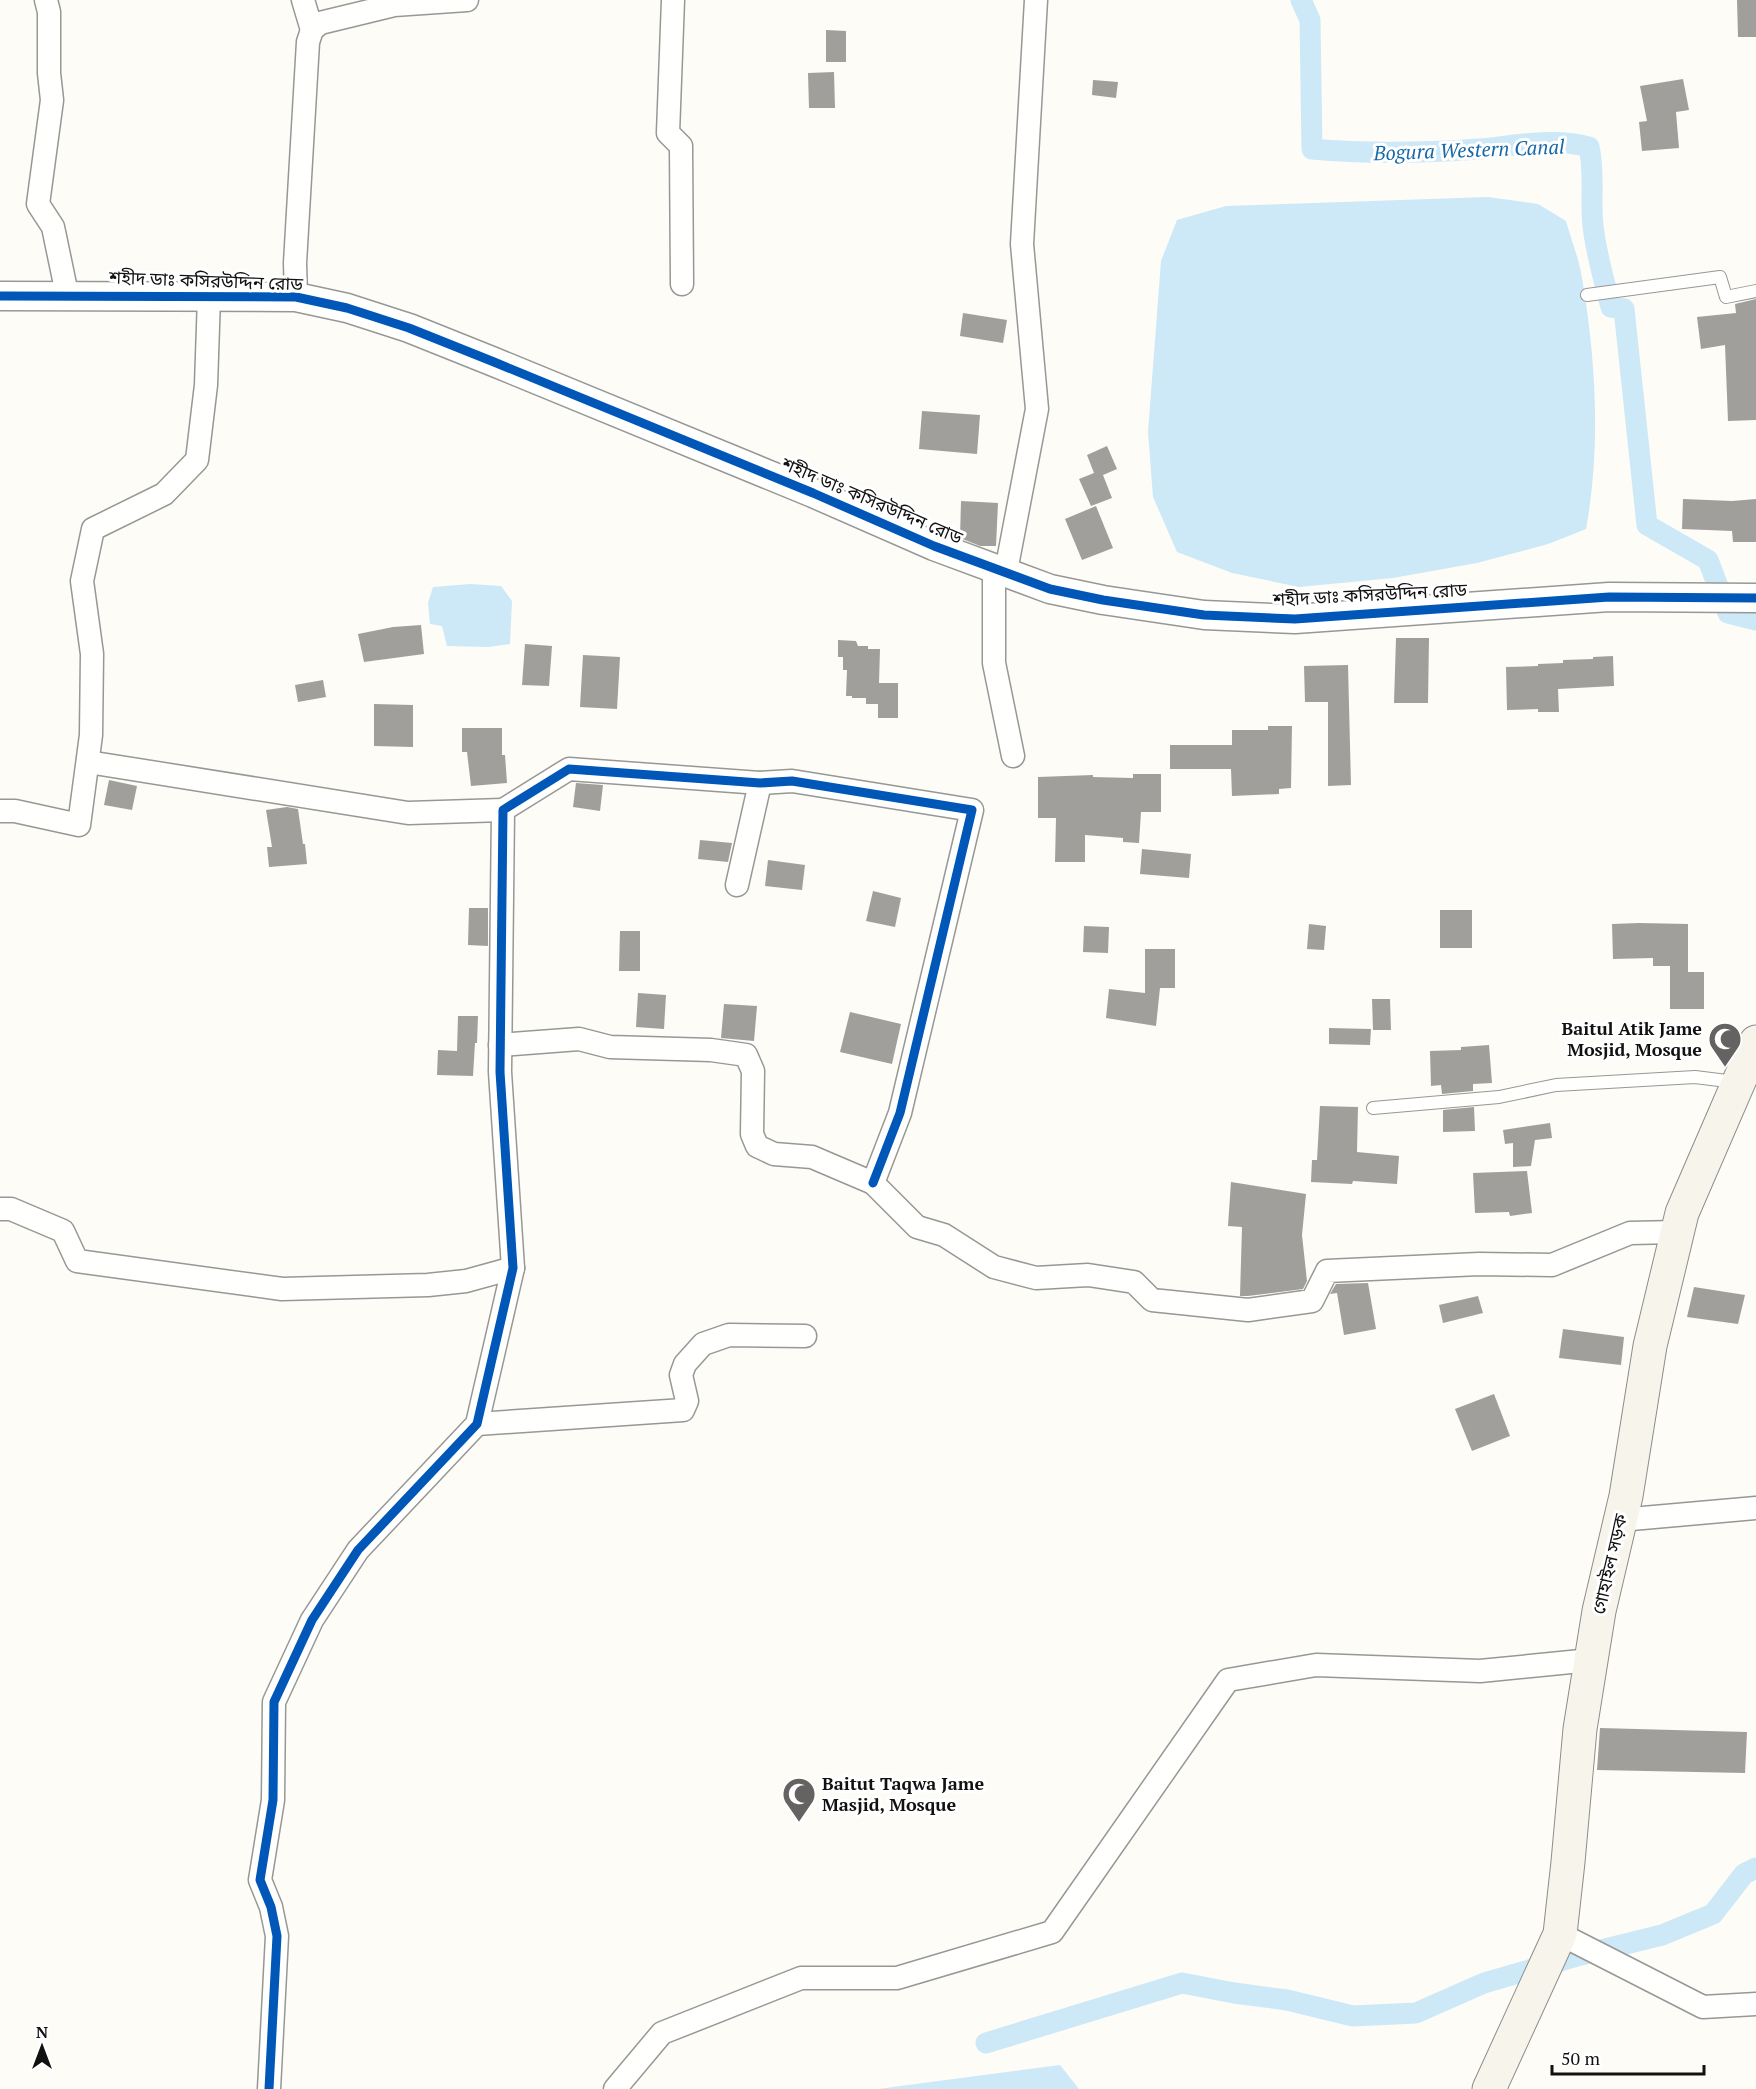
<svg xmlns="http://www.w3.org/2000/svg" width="1756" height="2089" font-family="'PT Serif','Noto Sans Bengali',serif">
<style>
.water{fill:#cde8f7}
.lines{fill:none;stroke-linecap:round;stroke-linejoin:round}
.canal{stroke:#cde8f7;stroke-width:21}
.building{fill:#a19f9c}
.service-casing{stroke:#979795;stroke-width:14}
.minor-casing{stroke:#979795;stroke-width:25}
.tertiary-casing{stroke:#979795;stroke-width:31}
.secondary-casing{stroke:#8e8d8b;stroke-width:35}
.service{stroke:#fffffe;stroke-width:12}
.minor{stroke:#fffffe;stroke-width:22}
.tertiary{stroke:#fffffe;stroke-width:28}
.secondary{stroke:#f6f4eb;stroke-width:33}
.cycleway-casing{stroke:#fff;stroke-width:13}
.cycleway{stroke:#0057b8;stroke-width:9}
.labels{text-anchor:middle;stroke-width:6;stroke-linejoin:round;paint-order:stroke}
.street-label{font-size:18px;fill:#111;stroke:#fff}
.poi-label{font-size:18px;font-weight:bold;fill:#111;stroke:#fff;text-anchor:end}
.water-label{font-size:20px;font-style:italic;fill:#1768a6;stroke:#fff}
</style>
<rect width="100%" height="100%" fill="#fdfcf7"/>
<g class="water">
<path d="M1488,197l50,7 28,17c5,18 13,38 16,57 14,82 19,169 4,251l-38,15 -71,19 -84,15 -94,9 -67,-14 -55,-21 -24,-55 -5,-65 13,-171 16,-41 49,-14z"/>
<path d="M470,584l31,2 11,15 -2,43 -22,3 -41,-1 -5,-20 -12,-2 -2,-21 5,-16z"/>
<path d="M1060,2065l19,24h-201z"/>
</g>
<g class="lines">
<g class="canal">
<path d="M1301,0l9,20 2,129c56,5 111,4 167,0 35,-3 75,-12 110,-2 6,25 1,53 4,79 3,27 11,55 18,81l13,2 23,216 61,35 20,53 28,7"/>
<path d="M986,2043l196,-60 52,10 53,7 66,16 63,-3 68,-30 97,-28 81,-20 51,-21 31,-40 12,-6"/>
</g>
</g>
<g class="building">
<path d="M1737,0h19v37h-18z"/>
<path d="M826,30l20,1v31h-20z"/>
<path d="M834,72l1,36h-26l-1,-35z"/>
<path d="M1683,79l6,31 -13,2 3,36 -37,3 -3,-29 8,-1 -7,-35z"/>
<path d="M1093,80l25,2 -2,16 -24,-3z"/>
<path d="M1756,299v121l-28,1 -3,-76 -24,4 -4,-32 39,-4 -1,-9z"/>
<path d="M963,313l44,7 -4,23 -43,-7z"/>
<path d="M922,411l58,4 -3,39 -58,-5z"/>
<path d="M1107,446l10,23 -14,6 9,23 -21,8 -12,-27 15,-6 -7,-18z"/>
<path d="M1683,499l49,2 24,-2v43h-23l-1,-11 -50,-2z"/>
<path d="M961,501l37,2 -2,43h-16l-20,-8z"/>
<path d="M1096,506l17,42 -31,12 -17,-41z"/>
<path d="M421,625l3,29 -60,8 -6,-28 35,-7z"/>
<path d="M1396,638h33l-1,65h-34z"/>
<path d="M838,640l18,1 2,5h10v3h12l-1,34h19v35h-20v-14h-12v-6h-14v-2h-6l1,-26h-4v-13h-5z"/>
<path d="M525,644l27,2 -3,40 -27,-1z"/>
<path d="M583,655l37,2 -3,52 -37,-2z"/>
<path d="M1613,656l1,30 -56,3 1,23h-21v-3l-31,1 -1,-43 32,-1v-2l25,-1v-3l30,-1v-2z"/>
<path d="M1348,665l3,120 -23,1v-84h-23l-1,-36z"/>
<path d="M323,680l3,17 -28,5 -3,-17z"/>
<path d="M374,704l39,1v42l-39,-1z"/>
<path d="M1268,726h24l-1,62 -12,1v5l-47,2 -1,-27h-61v-24h62v-15h36z"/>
<path d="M462,728h40v27h3l2,28 -36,3 -4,-34h-5z"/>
<path d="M1133,774h28v38h-20l-2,31 -16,-1v-4l-38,-3v27h-30l1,-44h-18v-41l55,-2v2l40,1z"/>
<path d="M109,780l28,6 -5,24 -28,-5z"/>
<path d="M576,783l27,2 -3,26 -27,-4z"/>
<path d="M287,807l11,2 5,35h2l2,20 -38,3 -2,-20h5l-6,-37z"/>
<path d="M700,840l32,3 -4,19 -30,-3z"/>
<path d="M1142,849l49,5 -2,24 -49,-4z"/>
<path d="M768,860l37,5 -3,25 -37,-4z"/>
<path d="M873,891l28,7 -6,29 -29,-6z"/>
<path d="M469,908h19v38l-20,-1z"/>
<rect x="1440" y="910" width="32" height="38"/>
<path d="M1639,923l49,1v48h16v37h-34v-43h-17v-8l-40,1 -1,-35z"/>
<path d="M1309,924l17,2 -2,24 -17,-1z"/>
<path d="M1084,926l25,1 -1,26 -25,-1z"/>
<path d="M620,931h20v40h-21z"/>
<path d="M1145,949h30v39h-15l-4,38 -50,-8 3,-29 36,4z"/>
<path d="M638,993l28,2 -2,34 -28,-2z"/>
<path d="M1372,999h18l1,31h-18z"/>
<path d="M724,1004l33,2 -3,35 -33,-3z"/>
<path d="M850,1012l51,12 -9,40 -52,-12z"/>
<path d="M458,1016h20l-1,27h-2l-2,33 -36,-1 1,-25 19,1z"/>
<path d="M1329,1028l42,1 -1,16 -41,-1z"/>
<path d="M1489,1045l3,38 -19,1v7l-31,3 -1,-9 -10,1 -1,-35 31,-1v-3z"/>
<path d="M1320,1106l38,1 -1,45 42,4 -2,28 -44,-3 -1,3 -41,-2 1,-22h5z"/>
<path d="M1474,1107l1,24 -32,1v-22z"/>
<path d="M1550,1123l2,15 -17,2 -4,26 -18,1v-24l-8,1 -2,-14z"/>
<path d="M1527,1171l5,42 -22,3 -1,-4 -34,1 -2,-40z"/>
<path d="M1231,1182l75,12 -4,41 5,46 -4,8 -55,7h-8l2,-69 -14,-1z"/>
<path d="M1368,1283l8,46 -32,6 -7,-42 -7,1 6,-10z"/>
<path d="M1694,1287l51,8 -7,29 -51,-7z"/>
<path d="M1478,1296l5,17 -40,10 -4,-18z"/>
<path d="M1563,1329l61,8 -3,28 -62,-7z"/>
<path d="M1494,1394l16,42 -38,15 -17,-42z"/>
<path d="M1600,1728l147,4 -2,41 -148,-3z"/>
</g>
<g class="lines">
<g class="service-casing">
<g id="service">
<path d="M1587,295l133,-18 6,20 30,-6"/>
<path d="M1373,1108l126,-11 57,-12 139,-8 40,5"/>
</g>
</g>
<g class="minor-casing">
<g id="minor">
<path d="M46,0l3,12v61l3,27 -14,104 15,23 14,67"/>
<path d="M303,0l9,30"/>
<path d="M673,0l-5,133 13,13 1,138"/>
<path d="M296,297l-1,-34 13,-221 4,-12 8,-7 74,-18 73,-5"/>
<path d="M994,568v95l19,93"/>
<path d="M1006,571l31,-162 -15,-165 14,-244"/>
<path d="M88,762l320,51 95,-3"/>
<path d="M0,811h15l64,14 12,-90 1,-81 -10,-73 11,-52 71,-35 33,-34 9,-75 3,-88"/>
<path d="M737,885l23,-102"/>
<path d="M500,1045l79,-6 31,8 101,3 35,5 7,16 -1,63 5,12 17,8 38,3 61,26 44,44 27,8 50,32 42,11 52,-3 46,7 18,18 96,10 64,-9 15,-30 152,-7 73,1 78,-32 47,-1"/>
<path d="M0,1209h11l52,22 14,30 205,28 146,-4 38,-4 47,-13"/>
<path d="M477,1424l206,-14 4,-9 -6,-26 4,-11 18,-20 26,-9 76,1"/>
<path d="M1620,1520l136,-12"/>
<path d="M1560,1934l143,73 53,-3"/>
<path d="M269,2089l8,-153 -6,-29 -11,-27 13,-80 1,-98 38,-82 46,-70 119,-126 36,-156 -13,-196 3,-262 66,-41 191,14 32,-2 180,29 -72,303 -27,70"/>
<path d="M615,2089l47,-56 139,-55h96l155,-46 176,-252 88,-15 164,6 111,-11"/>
</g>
</g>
<g class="tertiary-casing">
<path id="tertiary" d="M0,296l296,1 51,11 62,20 85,34 319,131 121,53 116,43 53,11 101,15 91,4 314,-22 147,1"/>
</g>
<g class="secondary-casing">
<path id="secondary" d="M1489,2089l71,-155 8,-72 12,-133 19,-118 27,-115 24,-150 32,-133 74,-171"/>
</g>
<use href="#service" class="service"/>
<use href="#minor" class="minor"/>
<use href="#tertiary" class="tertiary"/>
<use href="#secondary" class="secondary"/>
<g class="cycleway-casing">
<g id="cycleway">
<path d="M0,296l296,1 51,11 62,20 85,34 319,131 121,53 116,43 53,11 101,15 91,4 314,-22 147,1"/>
<path d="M269,2089l8,-153 -6,-29 -11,-27 13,-80 1,-98 38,-82 46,-70 119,-126 36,-156 -13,-196 3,-262 66,-41 191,14 32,-2 180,29 -72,303 -27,70"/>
</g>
</g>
<use href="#cycleway" class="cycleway"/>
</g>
<defs>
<g id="mosque-pin" transform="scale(1.725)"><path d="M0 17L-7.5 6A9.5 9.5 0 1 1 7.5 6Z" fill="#646362" stroke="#fff"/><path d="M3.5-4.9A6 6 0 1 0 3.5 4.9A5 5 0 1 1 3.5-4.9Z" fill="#fff"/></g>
</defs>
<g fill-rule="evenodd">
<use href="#mosque-pin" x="1725" y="1039"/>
<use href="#mosque-pin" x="799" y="1794"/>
</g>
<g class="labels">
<g class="street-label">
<text transform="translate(206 281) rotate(2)" y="6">শহীদ ডাঃ কসিরউদ্দিন রোড</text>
<text transform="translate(872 501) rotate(23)" y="6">শহীদ ডাঃ কসিরউদ্দিন রোড</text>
<text transform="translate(1370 595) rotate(-3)" y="6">শহীদ ডাঃ কসিরউদ্দিন রোড</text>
<text transform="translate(1610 1564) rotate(-77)" y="6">গোহাইল সড়ক</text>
</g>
<g class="poi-label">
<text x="1702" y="1035">Baitul Atik Jame<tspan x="1702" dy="21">Mosjid, Mosque</tspan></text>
<text x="822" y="1790" text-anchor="start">Baitut Taqwa Jame<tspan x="822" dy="21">Masjid, Mosque</tspan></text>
</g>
<g class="water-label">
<text transform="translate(1469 150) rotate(-2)" y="7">Bogura Western Canal</text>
</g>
</g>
<g transform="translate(42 2047)" stroke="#ffffff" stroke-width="4.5" paint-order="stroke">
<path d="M0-4.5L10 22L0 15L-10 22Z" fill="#111111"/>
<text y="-9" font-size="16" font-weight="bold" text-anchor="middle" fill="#111111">N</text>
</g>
<path d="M1552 2065v9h152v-9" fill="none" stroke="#111111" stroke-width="3"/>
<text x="1561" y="2065" font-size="18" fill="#111111" stroke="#ffffff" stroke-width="4.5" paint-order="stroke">50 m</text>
</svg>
